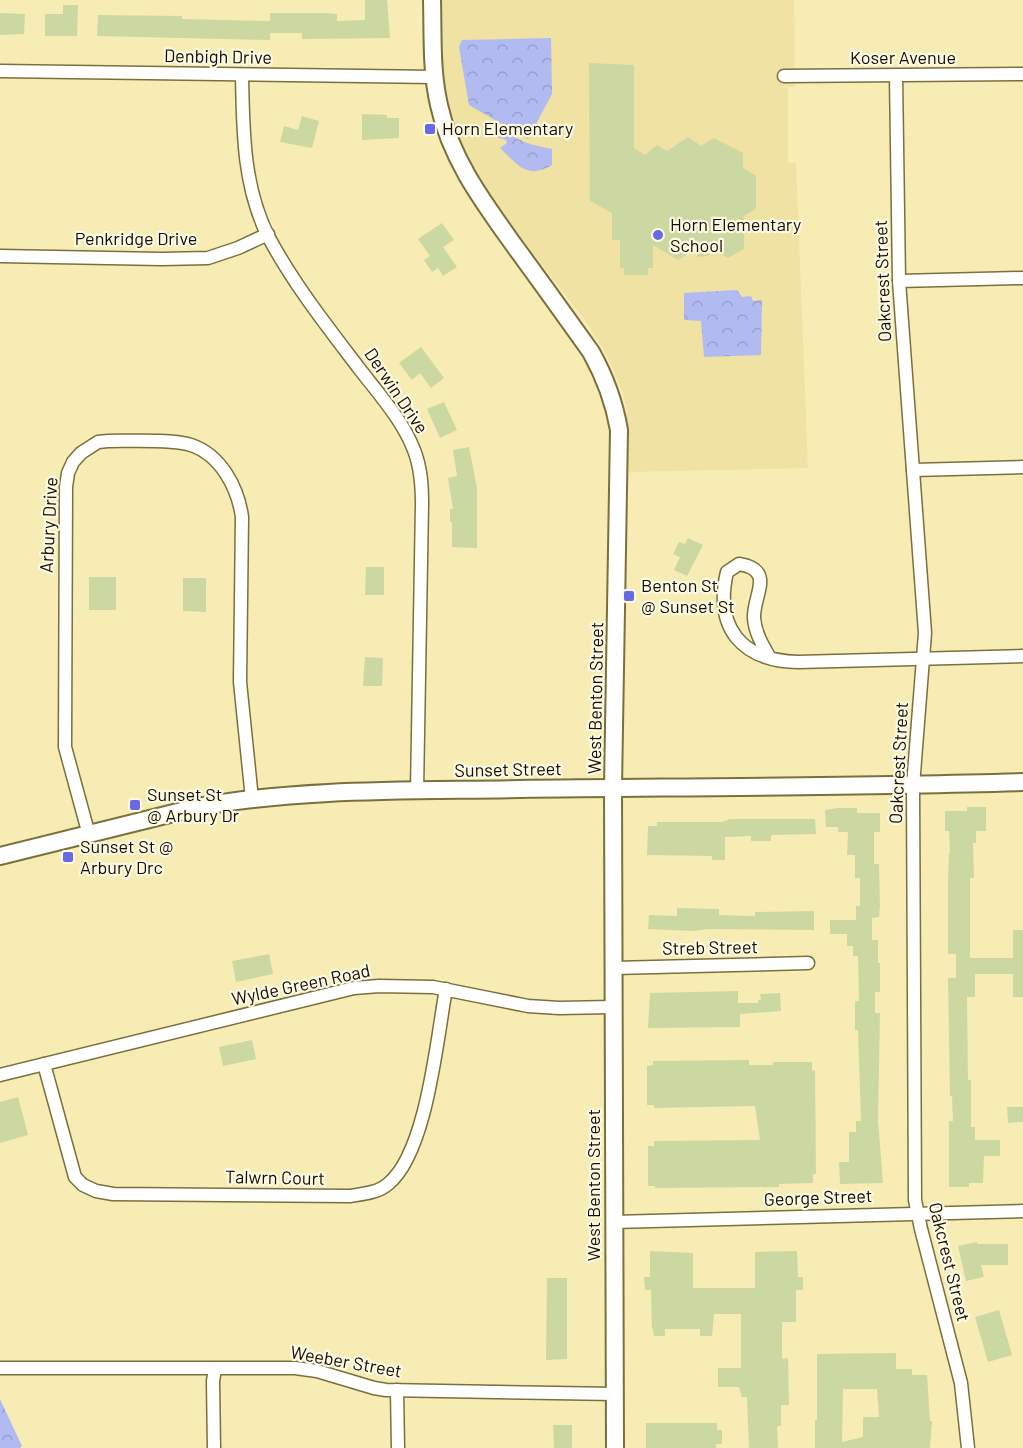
<svg xmlns="http://www.w3.org/2000/svg" width="1023" height="1448" font-family="Barlow,sans-serif">
<style>
.built{fill:#efe2a2}
.forest{fill:url(#forest-crowns)}
.building{fill:#ccd8a2;fill-rule:evenodd}
.lines{fill:none;stroke-linecap:round;stroke-linejoin:round}
.street-casing{stroke:#7a703c;stroke-width:15}
.secondary-casing{stroke:#7a703c;stroke-width:20}
.street{stroke:#fff;stroke-width:12}
.secondary{stroke:#fff;stroke-width:16}
.poi-dot{fill:#676ae3;stroke:#fdf9e3;stroke-width:2}
.labels{text-anchor:middle;stroke-width:4.5;stroke-linejoin:round;paint-order:stroke}
.street-label{font-size:18px;fill:#120d00;stroke:#fdf9e3}
.poi-label{font-size:18px;fill:#120d00;stroke:#fdf9e3;text-anchor:start}
</style>
<defs>
<pattern id="forest-crowns" width="20" height="18" patternUnits="userSpaceOnUse" patternTransform="scale(1.5)"><rect width="20" height="18" fill="#b2baf2"/><path d="M2 6a3 3 0 1 1 6 0M12 15a3 3 0 1 1 6 0" fill="none" stroke="#989fce"/></pattern>
</defs>
<rect width="100%" height="100%" fill="#f7ecb4"/>
<path class="built" d="M441,0h353l1,87h-7v76h8l12,305 -180,4 -1,-59 -4,-20 -16,-38 -20,-32 -99,-128 -26,-48 -16,-54 -5,-37z"/>
<g class="forest">
<path d="M551,38l1,56 -24,45 -59,-34 -10,-58 3,-7z"/>
<path d="M503,126c11,16 31,19 49,23v16c-25,15 -34,0 -52,-17l7,-5 -1,-3 -12,-4 4,-9z"/>
<path d="M737,290l5,7 9,-1 2,5 9,-1 -1,55 -57,2 -3,-36 -17,-1v-27z"/>
<path d="M0,1399l22,47 -2,2h-20z"/>
</g>
<g class="building">
<path d="M365,0h22l3,38 -88,1v-6h-32v7l-173,-4 1,-21 84,1v3l88,2v-8h53l14,1v7l28,-1z"/>
<path d="M63,5h15l-1,31h-32v-22h18z"/>
<path d="M0,13l25,1 -1,20 -24,1z"/>
<path d="M589,63l45,2v83l11,7 12,-10 10,6 21,-14 13,9 13,-8 29,15v15l13,8v33l-12,7v33l-16,9 -19,-12v10l-12,1v-9l-19,12 -25,-15v23h-5v7h-24v-7h-4v-28h-8v-27l-22,-12z"/>
<path d="M362,114l25,1v3h12v20l-37,2z"/>
<path d="M302,116l17,5 -7,27 -32,-6 4,-16 14,4z"/>
<path d="M442,223l12,17 -11,7 14,20 -14,9 -5,-8 -6,4 -8,-12 6,-4 -12,-17z"/>
<path d="M421,347l23,31 -13,10 -11,-15 -8,7 -13,-17z"/>
<path d="M444,402l13,28 -17,8 -13,-29z"/>
<path d="M469,447l8,41v60l-25,-1v-25h-2v-13h3l-5,-31 9,-2 -4,-26z"/>
<path d="M688,538l15,7 -16,31 -13,-6 6,-13 -7,-3 6,-12 6,2z"/>
<path d="M366,567h18v28h-19z"/>
<rect x="89" y="577" width="27" height="33"/>
<path d="M183,578h23v34l-23,-1z"/>
<path d="M365,657l18,1 -1,28h-19z"/>
<path d="M967,807h19v24h-10v12h-3l1,35h-4v80h43v-28h10v67h-10v-23h-38v23h-8l1,83h3v47h4v13h25v16h-16l-1,27h-14v4h-20v-66h4l-1,-25h-2l-2,-118h8v-24h-8v-71l1,-30h1l-1,-22h-4v-20h22z"/>
<path d="M838,808h19v5h23v19h-6v32h5l1,41 -1,12 -7,1v22h6v23h2v29h-5v21h5l-2,108 5,62 -43,1 -1,-22h10v-30h7v-11h5l-3,-91h-3v-29h4l-1,-45h-5v-10h-6v-12h-17v-14h26v-14h4v-28h-5v-23h-8l1,-23h-10v-5h-12l-1,-17z"/>
<path d="M730,819h85l1,15 -45,1v6h-20v-5l-26,1v23h-13v-4l-65,-1 1,-29h9v-4h65z"/>
<path d="M677,908l42,1v6l36,1v-4l59,-1v19l-106,-1 -16,2 -44,-2 1,-14 28,1z"/>
<path d="M269,954l4,20 -37,8 -4,-21z"/>
<path d="M738,991v12h20v-3h3l-1,-6 20,-1 1,18 -41,3v13l-92,1 2,-35z"/>
<path d="M252,1040l4,19 -33,7 -4,-19z"/>
<path d="M749,1060v5h24v-3h39v9l3,-1 1,104h-3v9l-34,1v3l-124,1v-2h-7v-40h6v-5l106,-1 -5,-34 -101,2v-3h-7v-39l6,-1v-4z"/>
<path d="M18,1097l10,38 -28,8v-41z"/>
<path d="M1007,1107h16v15l-15,1z"/>
<path d="M977,1242v2h31v21h-27l3,12 -18,4 -8,-35z"/>
<path d="M650,1251l43,2v35h62v-36l42,-1 1,26h5v13h-7v32h-14v37l6,-1 1,47h-8v21h-4l1,22h-29l-2,-51h-5l-3,-10h-21v-19h23v-54h-27l-2,22h-12v-7h-35v7h-11l-1,-7h-1l-1,-39h-6l-1,-13h6z"/>
<path d="M547,1278h20v81l-21,1z"/>
<path d="M999,1310l13,45 -24,7 -13,-45z"/>
<path d="M896,1353v16h16v6h15l3,46h2l-2,27h-115v-28h2v-66zM843,1389h34l2,28h-16v20l-21,5z"/>
<path d="M646,1423h71v7h5v14h-6v4h-70z"/>
<path d="M553,1425h19v23h-18z"/>
</g>
<g class="lines">
<g class="street-casing">
<g id="street">
<path d="M0,71l435,6"/>
<path d="M242,75c1,55 1,111 26,161 25,47 58,89 90,131 20,26 44,52 56,83 7,18 8,35 8,54l-5,287"/>
<path d="M784,76l239,-2"/>
<path d="M896,76l3,205 26,352 -12,153 2,414 6,29 40,154 7,65"/>
<path d="M0,256l162,3 46,-1 30,-10 30,-14"/>
<path d="M899,281l124,-3"/>
<path d="M913,470l110,-3"/>
<path d="M770,658c-7,-12 -15,-25 -16,-40 -1,-23 22,-48 -15,-54l-12,8c-13,56 15,89 71,90l225,-6"/>
<path d="M89,835l-24,-88 1,-260 2,-14 5,-11 8,-9 17,-11 10,-1c21,0 66,-2 83,4 30,10 47,43 51,72l-2,165 12,117"/>
<path d="M614,968l194,-5"/>
<path d="M44,1064l31,113 8,8 13,6 17,3 237,2c12,-2 28,-3 38,-12 39,-31 49,-147 58,-195"/>
<path d="M0,1075l354,-87 25,-2 54,1 95,19 31,2 54,-1"/>
<path d="M614,1222l409,-11"/>
<path d="M0,1368h295l22,3 57,17 12,2 229,4"/>
<path d="M397,1390l1,58"/>
<path d="M214,1448l-1,-67 2,-12"/>
</g>
</g>
<g class="secondary-casing">
<g id="secondary">
<path d="M432,0c1,34 -1,71 7,105 12,55 45,98 77,143 25,34 50,69 75,104 14,25 23,49 28,78l-6,358 2,660"/>
<path d="M0,856l198,-49c105,-19 214,-16 321,-18 168,-2 336,-2 504,-7"/>
</g>
</g>
<use href="#street" class="street"/>
<use href="#secondary" class="secondary"/>
</g>
<g class="poi-dot">
<rect x="424" y="123" width="12" height="12" rx="3"/>
<circle cx="658" cy="235" r="6"/>
<rect x="623" y="590" width="12" height="12" rx="3"/>
<rect x="129" y="799" width="12" height="12" rx="3"/>
<rect x="62" y="851" width="12" height="12" rx="3"/>
</g>
<g class="labels">
<g class="street-label">
<text transform="translate(218 57) rotate(1)" y="6">Denbigh Drive</text>
<text x="903" y="64">Koser Avenue</text>
<text x="136" y="245">Penkridge Drive</text>
<text transform="translate(883 281) rotate(-92)" y="6">Oakcrest Street</text>
<text transform="translate(396 391) rotate(56)" y="6">Derwin Drive</text>
<text transform="translate(49 525) rotate(-87)" y="6">Arbury Drive</text>
<text transform="translate(596 698) rotate(-89)" y="6">West Benton Street</text>
<text transform="translate(899 763) rotate(-87)" y="6">Oakcrest Street</text>
<text transform="translate(508 770) rotate(-1)" y="6">Sunset Street</text>
<text transform="translate(710 948) rotate(-1)" y="6">Streb Street</text>
<text transform="translate(301 985) rotate(-12)" y="6">Wylde Green Road</text>
<text transform="translate(275 1178) rotate(1)" y="6">Talwrn Court</text>
<text transform="translate(594 1185) rotate(-90)" y="6">West Benton Street</text>
<text transform="translate(818 1198) rotate(-2)" y="6">George Street</text>
<text transform="translate(949 1262) rotate(76)" y="6">Oakcrest Street</text>
<text transform="translate(346 1362) rotate(10)" y="6">Weeber Street</text>
</g>
<g class="poi-label">
<text x="442" y="135">Horn Elementary</text>
<text x="670" y="231">Horn Elementary<tspan x="670" dy="21">School</tspan></text>
<text x="641" y="592">Benton St<tspan x="641" dy="21">@ Sunset St</tspan></text>
<text x="147" y="801">Sunset St<tspan x="147" dy="21">@ Arbury Dr</tspan></text>
<text x="80" y="853">Sunset St @<tspan x="80" dy="21">Arbury Drc</tspan></text>
</g>
</g>
</svg>
